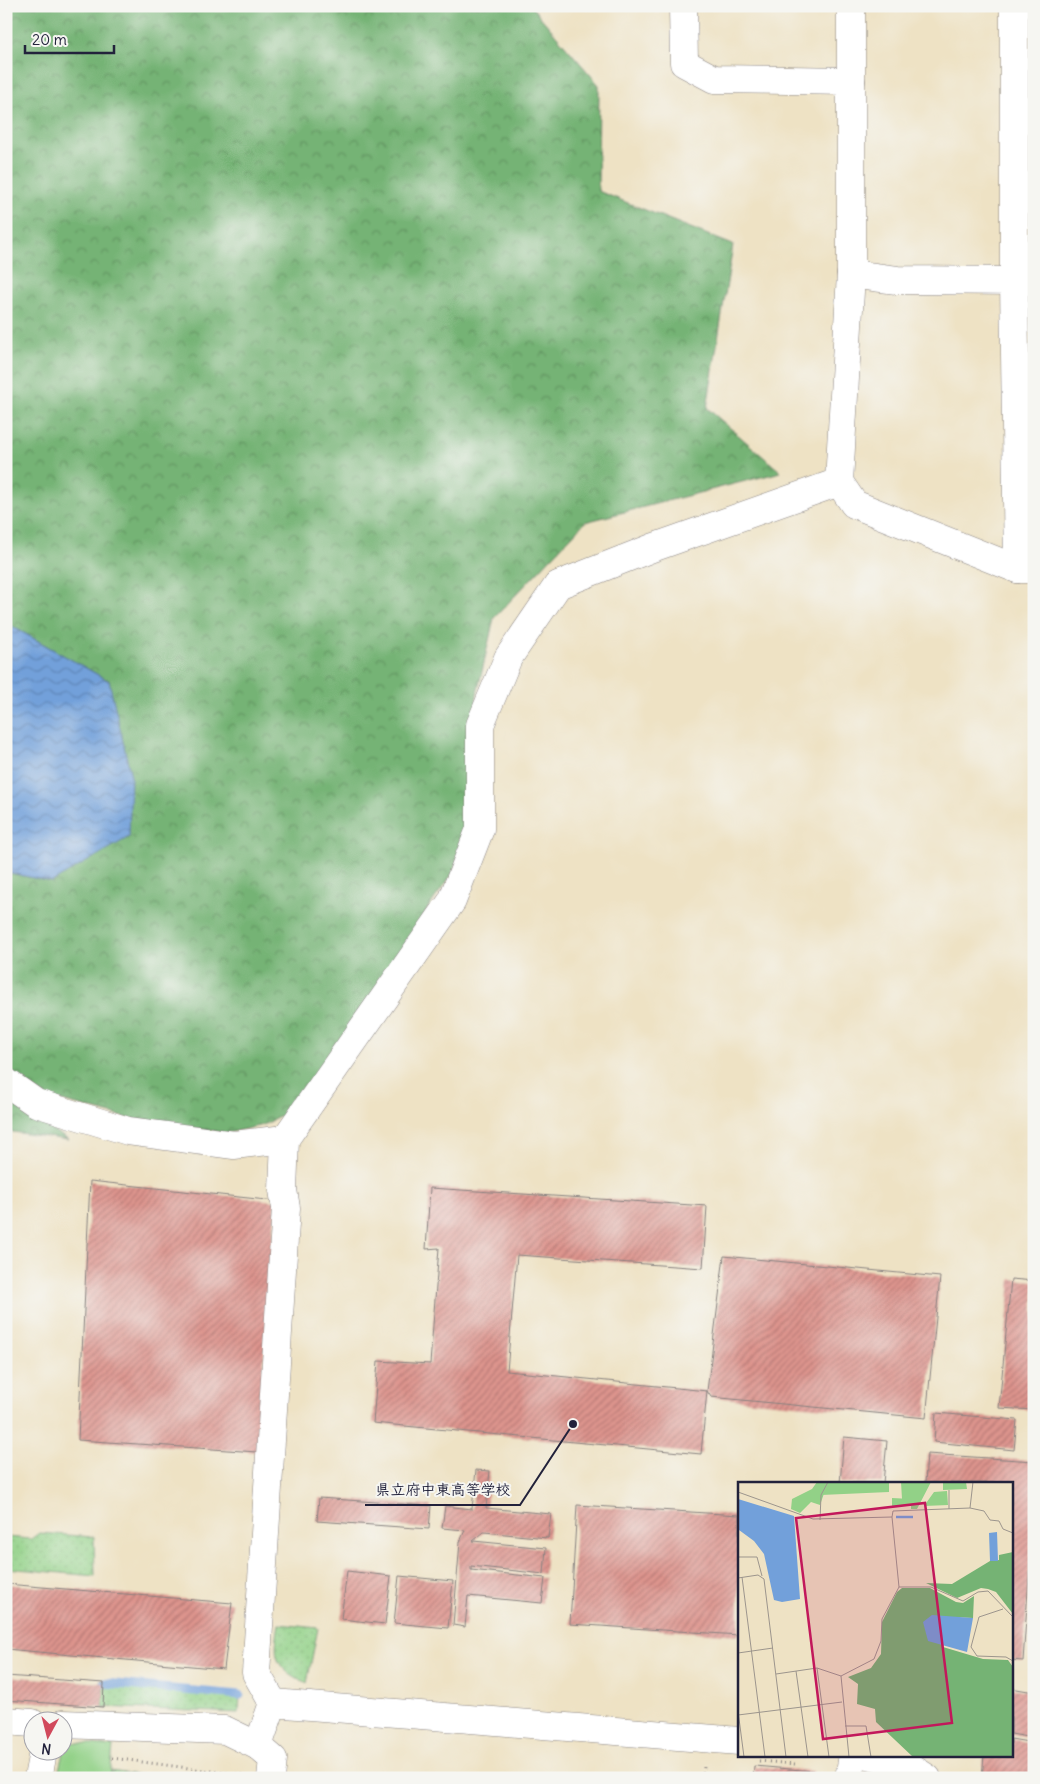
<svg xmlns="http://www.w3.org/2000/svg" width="1040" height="1784" font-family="Delius,'Klee One',sans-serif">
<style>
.grass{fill:url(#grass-dots);stroke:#5a7a61}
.forest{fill:url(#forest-crowns);stroke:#4c6a58}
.pitch{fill:#92d187;stroke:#5a7a61}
.water{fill:url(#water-waves);stroke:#4a618a}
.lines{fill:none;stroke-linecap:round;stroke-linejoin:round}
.stream{stroke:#72a0da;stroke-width:9}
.building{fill:url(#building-hatch)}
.minor-casing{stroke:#888280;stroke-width:29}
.path{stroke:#888280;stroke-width:3;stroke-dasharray:1 4;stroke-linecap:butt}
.minor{stroke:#fff;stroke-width:28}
.inset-river{fill:none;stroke:#72a0da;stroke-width:2.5}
.inset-road{fill:none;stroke:#9c958d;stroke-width:1}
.view{fill:#c2185b;fill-opacity:0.15;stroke:#c2185b;stroke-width:2.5}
.inset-edge{fill:none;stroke:#22223b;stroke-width:2.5}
.leader{fill:none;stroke:#22223b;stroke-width:2}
.callout-dot{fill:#22223b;stroke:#f6f6f2;stroke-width:2}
.callout-label{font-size:15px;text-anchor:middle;font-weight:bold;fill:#22223b;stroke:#f6f6f2;stroke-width:4;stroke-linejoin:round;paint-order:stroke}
</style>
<defs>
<pattern id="grass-dots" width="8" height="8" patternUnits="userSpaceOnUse" patternTransform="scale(1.25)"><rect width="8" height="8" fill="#92d187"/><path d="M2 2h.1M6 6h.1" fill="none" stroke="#7eb375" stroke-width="1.8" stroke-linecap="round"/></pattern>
<pattern id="forest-crowns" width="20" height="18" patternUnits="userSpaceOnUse" patternTransform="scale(1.25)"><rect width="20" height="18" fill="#75b374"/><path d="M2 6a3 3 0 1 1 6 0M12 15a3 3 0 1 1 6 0" fill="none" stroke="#609160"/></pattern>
<pattern id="water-waves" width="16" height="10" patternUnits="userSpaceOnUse" patternTransform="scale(1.25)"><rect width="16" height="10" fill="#72a0da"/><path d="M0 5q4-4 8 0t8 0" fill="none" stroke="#5d82b2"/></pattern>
<pattern id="building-hatch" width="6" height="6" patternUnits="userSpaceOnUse" patternTransform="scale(1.25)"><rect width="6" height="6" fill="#dd948d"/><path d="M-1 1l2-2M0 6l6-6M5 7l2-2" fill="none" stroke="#b37874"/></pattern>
</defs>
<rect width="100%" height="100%" fill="#f6f6f2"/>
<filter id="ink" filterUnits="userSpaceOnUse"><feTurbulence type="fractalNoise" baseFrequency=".02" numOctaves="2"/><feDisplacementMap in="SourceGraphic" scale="10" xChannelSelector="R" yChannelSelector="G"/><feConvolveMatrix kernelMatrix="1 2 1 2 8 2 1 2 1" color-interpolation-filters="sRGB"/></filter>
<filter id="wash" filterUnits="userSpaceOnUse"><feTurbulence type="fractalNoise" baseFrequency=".0096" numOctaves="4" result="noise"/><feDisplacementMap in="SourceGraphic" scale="20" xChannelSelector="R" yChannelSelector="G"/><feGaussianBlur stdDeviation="1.12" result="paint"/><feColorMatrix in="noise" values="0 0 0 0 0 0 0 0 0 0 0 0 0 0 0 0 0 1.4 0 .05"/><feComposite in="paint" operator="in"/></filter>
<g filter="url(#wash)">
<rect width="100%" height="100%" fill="#eee2c4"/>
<g class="grass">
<path d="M39,1533l55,4 1,39 -89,-8v-31l25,2z"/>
<path d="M279,1624l39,4 -11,55c-33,-14 -34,-26 -28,-59z"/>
<path d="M104,1683l136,12 -1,18 -136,-6z"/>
<path d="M111,1771l47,7h-48z"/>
</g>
<g class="forest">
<path d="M6,6h525l68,79 -1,106 135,54 -26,163 74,64 -196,50 -91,96 -17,76 -11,130 -12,48 -24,33 -119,196 -48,24 -35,8 -97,-14 -85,-22 -40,-28v-197l46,10 57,-201 -103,-58z"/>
<path d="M6,1100l62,40 -62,-9z"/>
</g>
<path class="pitch" d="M70,1742l43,4 -3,32h-53l6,-25z"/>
<path class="water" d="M6,623l103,58 22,95 -2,61 -77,45 -46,-10z"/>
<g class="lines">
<path class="stream" d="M104,1683l136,12"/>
</g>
<g id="blocks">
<g class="building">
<path d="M90,1181l186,20 -19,251 -179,-12z"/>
<path d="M430,1188l277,18 -4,62 -186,-13 -10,116 200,20 -6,63 -328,-31 5,-62 52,3 9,-116 -13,1z"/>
<path d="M724,1256l216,21 -14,141 -215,-21 -4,-6z"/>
<path d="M1011,1279l23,2v129l-35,-2z"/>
<path d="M936,1413l81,7 -3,30 -80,-8z"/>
<path d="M844,1437l43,4 -4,42h-43z"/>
<path d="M927,1454l107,7v45l-11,155 -12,-1v-177h-86z"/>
<path d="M476,1470l14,1 -4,37 65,6 -3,24 -64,-6 -11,9 73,7 -2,26 -73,-8v4l74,8 -3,25 -74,-7 -3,31 -12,-2 7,-83 5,-12 -23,-2 3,-22 27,3z"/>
<path d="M319,1498l112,8 -2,23 -112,-8z"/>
<path d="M577,1505l162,10v120l-169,-11z"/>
<path d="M347,1571l44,5 -6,48 -44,-5z"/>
<path d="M399,1576l54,5 -5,47 -54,-5z"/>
<path d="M6,1584l226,19 -8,66 -218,-20z"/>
<path d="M6,1676l98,7 -1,24 -97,-7z"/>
<path d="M1011,1688l23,4v46l-23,-4z"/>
<path d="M1011,1739l23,4v35h-52l2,-23h27z"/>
<path d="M754,1766l59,5v7h-60z"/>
</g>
</g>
</g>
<g filter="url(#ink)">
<use href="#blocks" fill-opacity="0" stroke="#888280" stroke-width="1"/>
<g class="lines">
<g class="minor-casing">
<g id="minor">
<path d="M683,6l1,57 30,16 137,2"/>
<path d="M851,6v268l-12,208 15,22 163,65h17"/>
<path d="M1014,6v275l4,288"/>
<path d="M851,274l46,6 137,1"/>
<path d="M6,1082l30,21 92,28 106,14 51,-6"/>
<path d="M273,1703l-17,-30 30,-465 -3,-18 2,-51 167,-238 28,-72v-104l28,-67 50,-73 94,-37 187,-66"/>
<path d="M6,1721l26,2"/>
<path d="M62,1724l163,6 33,16 15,-43 466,38"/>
<path d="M258,1746l15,13 -2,19"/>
<path d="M868,1755l37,9 22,14"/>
<path d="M38,1778l5,-26"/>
<path d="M849,1778l4,-23"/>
</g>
</g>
<g class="path">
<path d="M6,899h1"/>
<path d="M112,1758l130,17"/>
<path d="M759,1761l36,3"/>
<path d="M703,1778l1,-11"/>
</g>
<use href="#minor" class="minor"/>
</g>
</g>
<g transform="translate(738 1482)">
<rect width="275" height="275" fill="#eee2c4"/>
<path d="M79,0h11l-8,23 -9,-3 -11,11 -9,-4 1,-10 20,-10zM209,9l1,14 -24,1 10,-14zM154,16l19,1v7h-19z" fill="#92d187"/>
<path d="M275,70v62l-17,-22 -8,-3 -7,-1 -24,10 -31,-15 26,1 38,-23 9,-1v-5zM164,106h28l26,14 7,1 11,-7 -1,22 -19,-1 -11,30 40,12 25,1 5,7v90h-100l-37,-35 -1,-13 -18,-5 1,-20 -10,-7 23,-9 10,-14 1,-32 15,-30z" fill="#75b374"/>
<path d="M90,0h61v10l-68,3z" fill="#92d187"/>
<path d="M163,0h30l-14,27h-6v-10h-9zM205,0h23l1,7 -24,1z" fill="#92d187"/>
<path d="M0,17l56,17 6,83 -18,3 -8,-2 -10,-46 -10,-13 -15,-11 -1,11zM259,50l1,29h-8l-1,-28zM194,133l41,3 -6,34 -39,-11 -5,-19z" fill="#72a0da"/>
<path class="inset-river" d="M158,35h17"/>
<path class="inset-road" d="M211,8v19M0,10l75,27 79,-2 1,-6 77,-3 3,-26M232,26l14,3 6,9 9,1 4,8 10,4M82,38l1,-25 7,-13M0,75h19l5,19M4,95l23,180M0,96l20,-3 6,4 22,178M161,105h32l32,14 15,-9 10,-1 25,26M265,127l-24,8 -8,30 6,9 29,1 7,4M0,171l35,-5M79,186l12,89M58,189l12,86M38,192l41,-6 24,8 8,81M103,194l33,-17 7,-18 1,-22 17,-32 -7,-70M0,229l6,46M0,233l104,-13M107,244h21l5,31"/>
<path class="view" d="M187,21l27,220 -129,16 -27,-221z"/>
<rect width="275" height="275" class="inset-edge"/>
</g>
<path class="leader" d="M573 1424L520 1505H365"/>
<circle class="callout-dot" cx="573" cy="1424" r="5"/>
<g class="callout-label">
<text x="443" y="1495">県立府中東高等学校</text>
</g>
<rect width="1040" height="1784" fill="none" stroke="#f6f6f2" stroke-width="25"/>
<g transform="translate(48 1736) rotate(187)"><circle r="24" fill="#f6f6f2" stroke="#a1a1a9"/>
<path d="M0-4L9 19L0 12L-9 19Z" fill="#d1495b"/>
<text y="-8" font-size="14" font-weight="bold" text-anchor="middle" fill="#22223b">N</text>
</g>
<path d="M25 45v8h89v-8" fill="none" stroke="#22223b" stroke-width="2.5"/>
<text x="32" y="45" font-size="15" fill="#22223b" stroke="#f6f6f2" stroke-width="4" paint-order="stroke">20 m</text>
</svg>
